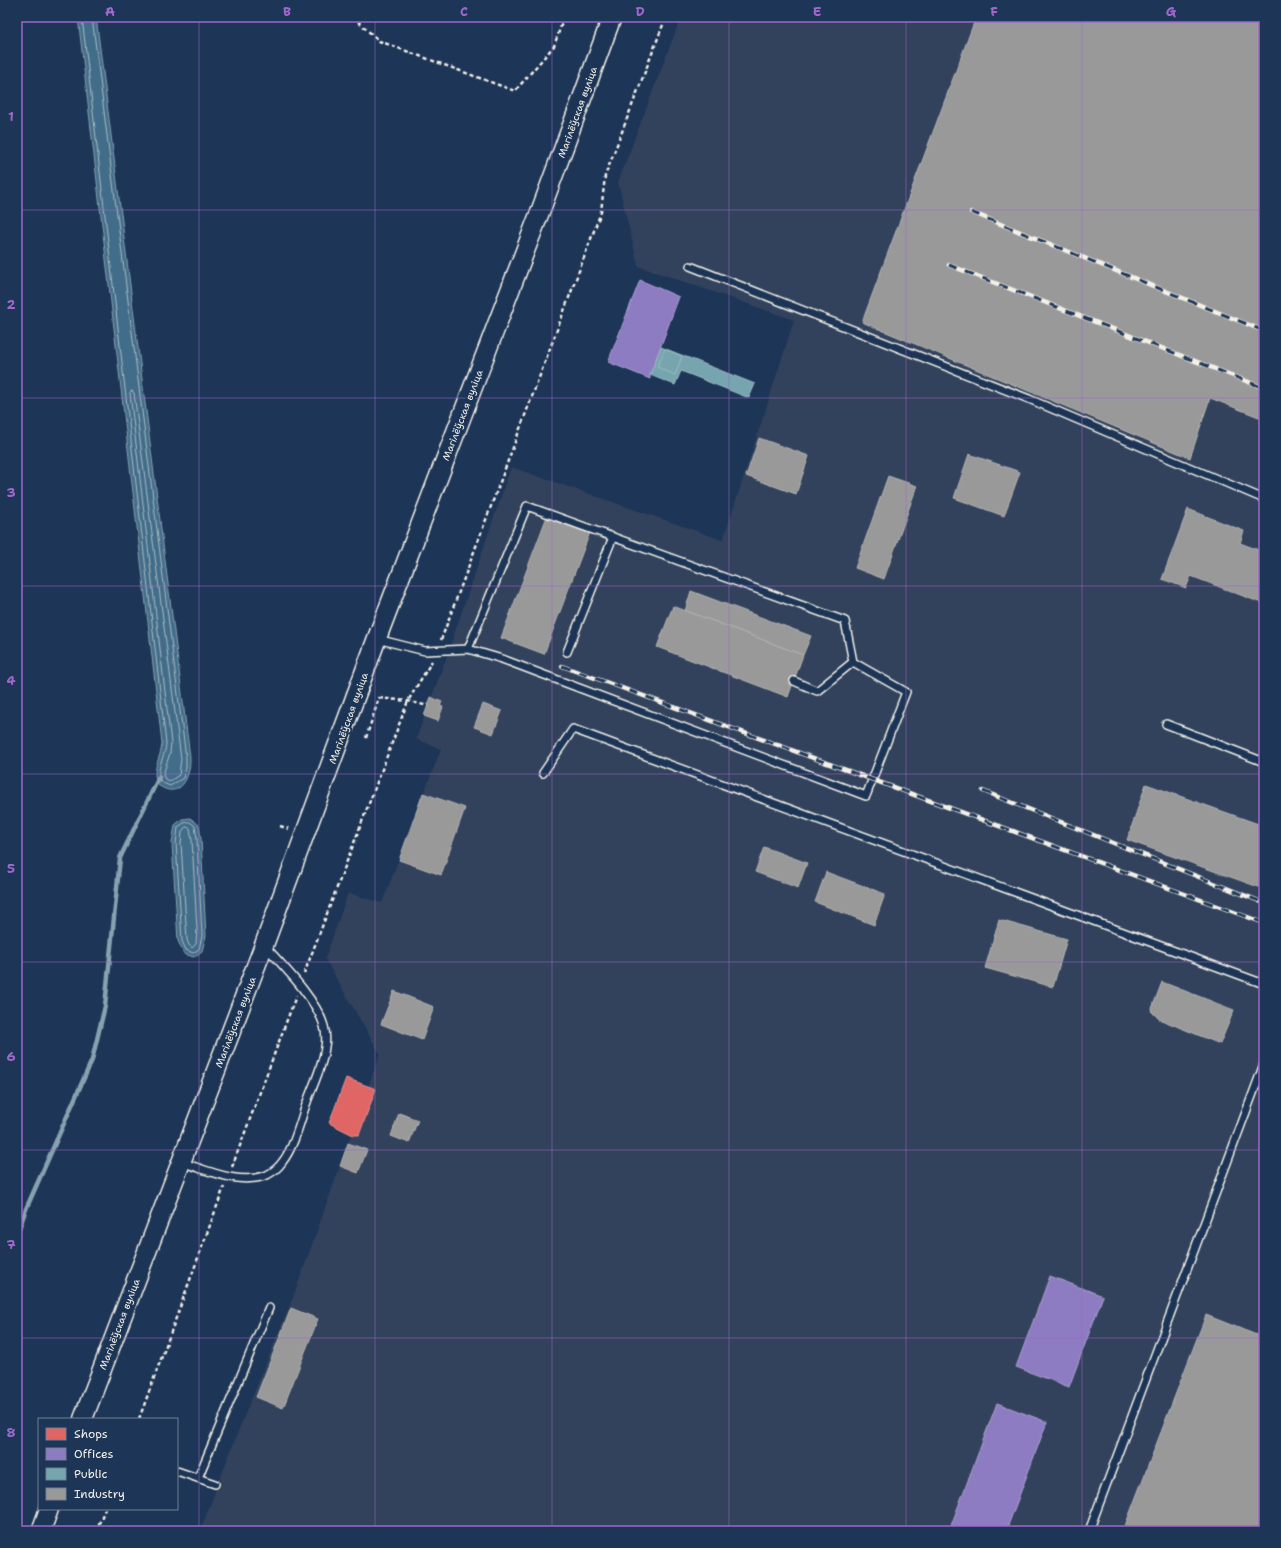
<svg xmlns="http://www.w3.org/2000/svg" width="1281" height="1548" font-family="'Shantell Sans',sans-serif">
<style>
.built{fill:#30425c}
.water{fill:#426d8a;stroke:#89a2b0}
.shops{fill:#e06666;stroke:#e6908d}
.offices{fill:#8e7cc3;stroke:#ad9fce}
.public{fill:#76a5af;stroke:#9cbcc0}
.industry{fill:#999;stroke:#b4b3b1}
.lines{fill:none;stroke-linecap:round;stroke-linejoin:round}
.shore{stroke:#adbcc2;stroke-width:1}
.stream{stroke:#89a2b0;stroke-width:4.5}
.service-casing{stroke:#f4f1e8;stroke-width:10}
.tertiary-casing{stroke:#f4f1e8;stroke-width:21}
.path{stroke:#f4f1e8;stroke-width:2.5;stroke-dasharray:4 3;stroke-linecap:butt}
.service{stroke:#1d3557;stroke-width:7}
.tertiary{stroke:#1d3557;stroke-width:18}
.rail-casing{stroke:#f4f1e8;stroke-width:4.5}
.rail{stroke:#1d3557;stroke-width:3;stroke-dasharray:9;stroke-linecap:butt}
.grid{fill:none;stroke:#9f67cb;stroke-width:1;stroke-opacity:0.55}
.labels{text-anchor:middle;stroke-width:4;stroke-linejoin:round;paint-order:stroke}
.street-label{font-size:10px;fill:#f4f1e8;stroke:#1d3557}
.neatline{fill:none;stroke:#9f67cb;stroke-width:1.5}
.grid-label{font-size:13px;text-anchor:middle;font-weight:bold;fill:#9f67cb}
</style>
<rect width="100%" height="100%" fill="#1d3557"/>
<filter id="ink" filterUnits="userSpaceOnUse"><feTurbulence type="fractalNoise" baseFrequency=".025" numOctaves="2"/><feDisplacementMap in="SourceGraphic" scale="8" xChannelSelector="R" yChannelSelector="G"/><feConvolveMatrix kernelMatrix="1 2 1 2 8 2 1 2 1" color-interpolation-filters="sRGB"/></filter>
<g filter="url(#ink)">
<path class="built" d="M681,17h583v1514h-1064l39,-102 55,-134 86,-241 -55,-95 23,-66 34,10 59,-154 -25,-10 29,-78 66,-194 212,73 45,-138 26,-82 -156,-54 -20,-84z"/>
<g class="water">
<path d="M78,17h18l94,740c1,20 -10,44 -32,28 -8,-14 3,-26 4,-42z"/>
<path d="M190,818l9,7 2,14 5,97 -4,15 -8,6 -10,-3 -6,-13 -6,-98 3,-18 7,-6z"/>
</g>
<path class="shops" d="M346,1078l30,11 -17,46h-6l-24,-12z"/>
<g class="offices">
<path d="M640,280l39,17 -29,78v4l-42,-17z"/>
<path d="M1050,1276l53,20 -34,91 -53,-20z"/>
<path d="M997,1403l50,19 -41,109h-57z"/>
</g>
<g class="public">
<path d="M661,347l94,37 -6,14 -68,-27 -6,14 -25,-10z"/>
<path d="M665,349l17,7 -7,19 -18,-8z"/>
</g>
<g class="industry">
<path d="M976,17h288v402l-54,-21 -20,60 -328,-136z"/>
<path d="M759,438l50,18 -13,38 -50,-18z"/>
<path d="M969,454l51,18 -16,44 -50,-18z"/>
<path d="M888,476l29,10 -33,93 -29,-11z"/>
<path d="M1188,509l56,22 -4,12 24,9v52l-73,-28 -5,12 -24,-9z"/>
<path d="M549,511l43,16 -48,127 -43,-16z"/>
<path d="M691,591l120,45 -8,19 -118,-44z"/>
<path d="M673,606l130,49 -15,42 -131,-50z"/>
<path d="M431,697l11,5 -2,4 3,1 -5,14 -14,-5z"/>
<path d="M483,704l19,7 -9,23 -19,-7z"/>
<path d="M1146,784l118,42v63l-137,-49z"/>
<path d="M423,793l42,15 -24,67 -42,-15z"/>
<path d="M764,847l43,16 -9,25 -43,-16z"/>
<path d="M826,872l59,22 -11,31 -59,-23z"/>
<path d="M999,920l68,19 -14,48 -68,-19z"/>
<path d="M1162,982l72,28 -14,34 -61,-25 -8,-8z"/>
<path d="M394,991l40,16 -12,33 -41,-16z"/>
<path d="M399,1113l19,7 -9,23 -18,-7z"/>
<path d="M348,1143l19,7 -9,23 -18,-7z"/>
<path d="M291,1308l27,11 -35,89 -27,-11z"/>
<path d="M1206,1315l58,23v193h-141z"/>
</g>
<g class="lines">
<g class="shore">
<path d="M82,17l84,726c0,13 -12,27 -5,39l9,4 13,-8 3,-11v-9l-94,-741"/>
<path d="M132,391l2,2 47,366 -2,16 -9,6 -5,-2 -2,-4 7,-22 1,-10 -41,-350z"/>
<path d="M190,822l5,4 2,13 5,97 -3,13 -6,4 -7,-3 -4,-9 -6,-98 2,-16 6,-4z"/>
<path d="M186,827l4,1 2,12 5,89 -1,15 -4,4 -3,-3 -2,-5 -6,-97 1,-11z"/>
</g>
<path class="stream" d="M17,1234l9,-25 66,-149 13,-54 15,-148 39,-81"/>
<g class="service-casing">
<g id="service">
<path d="M690,266l339,133 235,100"/>
<path d="M377,639l48,12 43,-2 59,-143 318,115 8,41 53,30 -40,104 -364,-137 -34,-10"/>
<path d="M567,652l46,-115"/>
<path d="M794,681l23,10 36,-29"/>
<path d="M1166,724l98,38"/>
<path d="M543,773l30,-44 691,255"/>
<path d="M181,1162c26,8 58,24 86,13 6,-3 12,-8 16,-14 12,-16 17,-40 24,-59 6,-17 16,-36 18,-55 1,-6 1,-14 -1,-21 -7,-26 -41,-60 -59,-80"/>
<path d="M177,1471l38,13"/>
<path d="M198,1478l71,-170"/>
<path d="M1089,1531l175,-467"/>
</g>
</g>
<g class="tertiary-casing">
<g id="tertiary">
<path d="M83,1419l181,-474 113,-307 166,-434 69,-187"/>
<path d="M41,1531l8,-22"/>
</g>
</g>
<g class="path">
<path d="M353,17l26,24 136,50 39,-45 10,-29"/>
<path d="M441,640l160,-428 4,-36 61,-159"/>
<path d="M366,738l13,-40 29,3 20,5"/>
<path d="M280,826l9,3"/>
<path d="M304,974l104,-273 24,-40"/>
<path d="M232,1167l64,-171"/>
<path d="M139,1419l85,-232"/>
<path d="M96,1531l9,-22"/>
</g>
<use href="#service" class="service"/>
<use href="#tertiary" class="tertiary"/>
<g class="rail-casing">
<g id="rail">
<path d="M971,212l293,119"/>
<path d="M949,265l315,123"/>
<path d="M562,666l702,257"/>
<path d="M983,791l281,112"/>
</g>
</g>
<use href="#rail" class="rail"/>
</g>
</g>
<path class="grid" d="M199,17v1514M375,17v1514M552,17v1514M729,17v1514M906,17v1514M1082,17v1514M17,210h1247M17,398h1247M17,586h1247M17,774h1247M17,962h1247M17,1150h1247M17,1338h1247"/>
<g class="labels">
<g class="street-label">
<text transform="translate(577 112) rotate(-70)" y="4">Магілёўская вуліца</text>
<text transform="translate(462 415) rotate(-69)" y="4">Магілёўская вуліца</text>
<text transform="translate(348 718) rotate(-70)" y="4">Магілёўская вуліца</text>
<text transform="translate(235 1022) rotate(-69)" y="4">Магілёўская вуліца</text>
<text transform="translate(119 1324) rotate(-69)" y="4">Магілёўская вуліца</text>
</g>
</g>
<rect width="1281" height="1548" fill="none" stroke="#1d3557" stroke-width="44"/>
<rect x="38" y="1418" width="140" height="92" fill="#1d3557" stroke="#738091"/>
<rect x="46" y="1428" width="20" height="12" fill="#e06666" stroke="#738091"/>
<text x="74" y="1438" font-size="12" fill="#f4f1e8">Shops</text>
<rect x="46" y="1448" width="20" height="12" fill="#8e7cc3" stroke="#738091"/>
<text x="74" y="1458" font-size="12" fill="#f4f1e8">Offices</text>
<rect x="46" y="1468" width="20" height="12" fill="#76a5af" stroke="#738091"/>
<text x="74" y="1478" font-size="12" fill="#f4f1e8">Public</text>
<rect x="46" y="1488" width="20" height="12" fill="#999999" stroke="#738091"/>
<text x="74" y="1498" font-size="12" fill="#f4f1e8">Industry</text>
<rect x="22" y="22" width="1237" height="1504" class="neatline"/>
<g class="grid-label">
<text x="110" y="16">A</text>
<text x="287" y="16">B</text>
<text x="464" y="16">C</text>
<text x="640" y="16">D</text>
<text x="817" y="16">E</text>
<text x="994" y="16">F</text>
<text x="1171" y="16">G</text>
<text x="11" y="121">1</text>
<text x="11" y="309">2</text>
<text x="11" y="497">3</text>
<text x="11" y="685">4</text>
<text x="11" y="873">5</text>
<text x="11" y="1061">6</text>
<text x="11" y="1249">7</text>
<text x="11" y="1437">8</text>
</g>
</svg>
